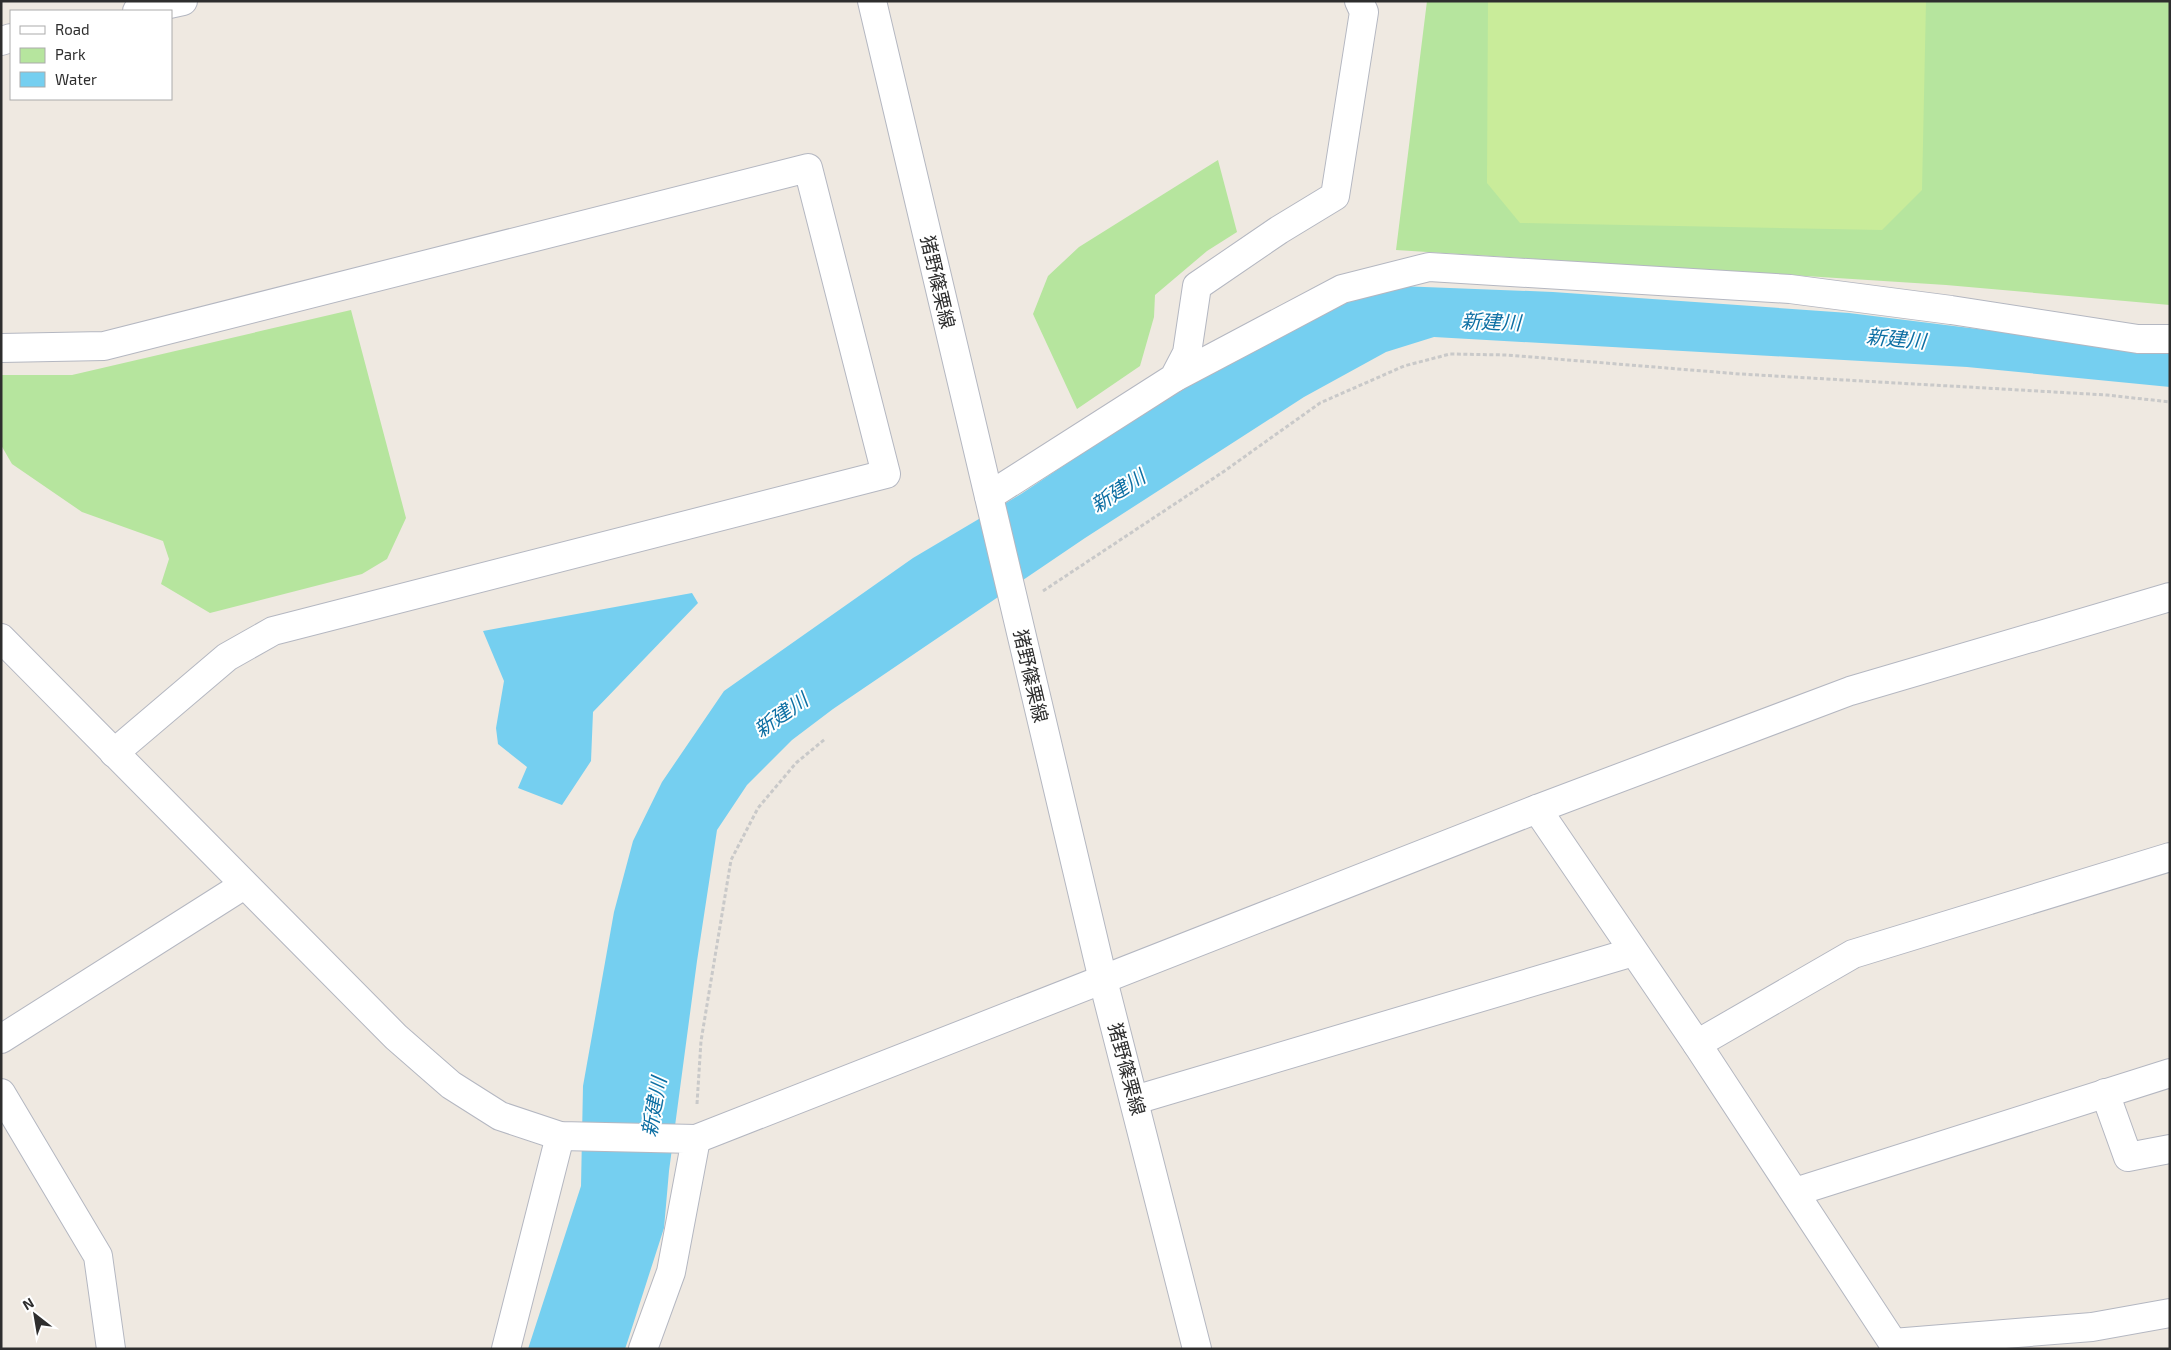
<svg xmlns="http://www.w3.org/2000/svg" width="2171" height="1350" font-family="'Exo 2','Noto Sans JP',sans-serif">
<style>
.green{fill:#b6e59e}
.pitch{fill:#c9ec9a}
.water{fill:#75cff0}
.lines{fill:none;stroke-linecap:round;stroke-linejoin:round}
.minor-casing{stroke:#b4b7c1;stroke-width:30}
.tertiary-casing{stroke:#b4b7c1;stroke-width:30}
.secondary-casing{stroke:#b4b7c1;stroke-width:30}
.path{stroke:#c9c9c9;stroke-width:3;stroke-dasharray:4 2.5;stroke-linecap:butt}
.minor{stroke:#fff;stroke-width:28}
.tertiary{stroke:#fff;stroke-width:28}
.secondary{stroke:#fff;stroke-width:28}
.labels{text-anchor:middle;stroke-width:4;stroke-linejoin:round;paint-order:stroke}
.street-label{font-size:19px;fill:#2e2e2e;stroke:#fff}
.water-label{font-size:20px;font-style:italic;fill:#0d6fa3;stroke:#fff}
</style>
<rect width="100%" height="100%" fill="#efe9e1"/>
<g class="green">
<path d="M1427,1h743v304l-224,-20 -550,-35z"/>
<path d="M1218,160l19,72 -30,19 -52,44 -1,22 -14,49 -63,43 -44,-95 15,-38 31,-29z"/>
<path d="M351,310l55,208 -19,41 -25,15 -152,39 -49,-29 8,-25 -6,-18 -81,-29 -70,-48 -11,-19v-70h71z"/>
</g>
<path class="pitch" d="M1488,1h438l-4,189 -40,40 -362,-7 -33,-40z"/>
<g class="water">
<path d="M1399,286l154,6 296,21 321,40v34l-203,-20 -533,-30 -48,15 -82,45 -219,141 -252,171 -41,31 -45,45 -30,45 -20,131 -28,210 -5,57 -35,109 -4,12h-97l53,-163 2,-100 31,-174 19,-71 29,-59 62,-91 189,-133 108,-64 135,-90 151,-83 52,-26z"/>
<path d="M692,593l6,10 -105,109 -2,49 -29,44 -44,-17 9,-21 -29,-23 -2,-16 8,-47 -21,-50z"/>
</g>
<g class="lines">
<g class="minor-casing">
<g id="minor">
<path d="M137,11l46,-10"/>
<path d="M1,41l10,-3"/>
<path d="M1,348l103,-2 704,-178 78,306 -613,157 -46,26 -113,96"/>
<path d="M1174,378l168,-89 87,-22 361,22 161,21 187,29h32"/>
<path d="M989,496l185,-118 13,-25 10,-67 82,-56 56,-34 29,-184 -5,-11"/>
<path d="M1,638l395,399 55,48 49,31 60,20 136,3 -25,133 -28,77"/>
<path d="M1537,809l160,235 200,305"/>
<path d="M1,1039l243,-154"/>
<path d="M1697,1044l156,-90 317,-97"/>
<path d="M1,1093l97,163 13,93"/>
<path d="M2105,1093l23,64 42,-8"/>
<path d="M1135,1100l498,-148"/>
<path d="M1795,1192l375,-119"/>
<path d="M1893,1343l199,-16 78,-14"/>
<path d="M506,1349l54,-213"/>
</g>
</g>
<g class="tertiary-casing">
<path id="tertiary" d="M696,1139l841,-330 313,-118 320,-94"/>
</g>
<g class="secondary-casing">
<path id="secondary" d="M872,1l231,979 94,369"/>
</g>
<g class="path">
<path d="M1043,591l180,-119 97,-69 84,-37 46,-12 57,1 233,19 367,21 63,7"/>
<path d="M697,1104l4,-63 30,-181 27,-52 38,-45 29,-24"/>
</g>
<use href="#minor" class="minor"/>
<use href="#tertiary" class="tertiary"/>
<use href="#secondary" class="secondary"/>
</g>
<g class="labels">
<g class="street-label">
<text transform="translate(938 282) rotate(77)" y="7">猪野篠栗線</text>
<text transform="translate(1031 676) rotate(77)" y="7">猪野篠栗線</text>
<text transform="translate(1127 1069) rotate(75)" y="7">猪野篠栗線</text>
</g>
<g class="water-label">
<text transform="translate(1491 322) rotate(2)" y="7">新建川</text>
<text transform="translate(1896 339) rotate(5)" y="7">新建川</text>
<text transform="translate(1118 491) rotate(-33)" y="7">新建川</text>
<text transform="translate(781 715) rotate(-35)" y="7">新建川</text>
<text transform="translate(654 1107) rotate(-80)" y="7">新建川</text>
</g>
</g>
<rect width="2171" height="1350" fill="none" stroke="#2e2e2e" stroke-width="5"/>
<rect x="10" y="10" width="162" height="90" fill="#ffffff" stroke="#ababab"/>
<rect x="20" y="26" width="25" height="8" fill="#ffffff" stroke="#ababab"/>
<text x="55" y="35" font-size="15" fill="#2e2e2e">Road</text>
<rect x="20" y="48" width="25" height="15" fill="#b6e59e" stroke="#ababab"/>
<text x="55" y="60" font-size="15" fill="#2e2e2e">Park</text>
<rect x="20" y="72" width="25" height="15" fill="#75cff0" stroke="#ababab"/>
<text x="55" y="85" font-size="15" fill="#2e2e2e">Water</text>
<g transform="translate(35 1315) rotate(329)" stroke="#ffffff" stroke-width="4" paint-order="stroke">
<path d="M0-4L9 19L0 12L-9 19Z" fill="#2e2e2e"/>
<text y="-8" font-size="14" font-weight="bold" text-anchor="middle" fill="#2e2e2e">N</text>
</g>
</svg>
